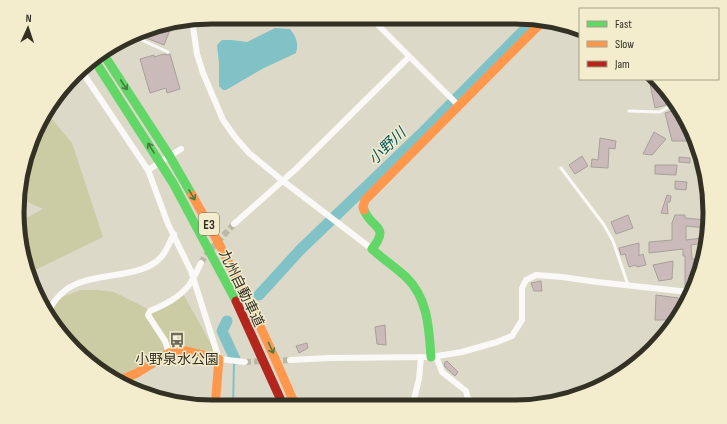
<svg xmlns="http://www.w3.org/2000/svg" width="727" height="424" font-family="'Sofia Sans Condensed','Noto Sans JP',sans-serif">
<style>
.green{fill:#cbcca4}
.water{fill:#81c2c7}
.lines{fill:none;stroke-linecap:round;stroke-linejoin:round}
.stream{stroke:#81c2c7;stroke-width:2}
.river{stroke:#81c2c7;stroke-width:11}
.building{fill:#cabab9;stroke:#a7a09a}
.street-tunnel{stroke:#bbb7a7;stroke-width:6;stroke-dasharray:6 3;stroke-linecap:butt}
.lane{stroke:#faf9f7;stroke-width:3}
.street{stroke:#faf9f7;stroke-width:6}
.fast{stroke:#63d668;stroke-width:9}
.slow{stroke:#ff974d;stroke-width:9}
.jam{stroke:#b3261e;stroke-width:9}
.oneway{stroke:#497b43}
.labels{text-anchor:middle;stroke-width:3;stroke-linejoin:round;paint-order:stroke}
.shield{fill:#f3eccd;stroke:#6d6857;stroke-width:1}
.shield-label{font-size:13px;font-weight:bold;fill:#333024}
.street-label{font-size:14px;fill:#333024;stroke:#f3eccd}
.poi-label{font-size:14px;fill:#333024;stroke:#f3eccd}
.water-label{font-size:15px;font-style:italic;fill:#005762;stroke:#f3eccd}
.rim{fill:none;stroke:#333024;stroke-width:5}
</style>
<rect width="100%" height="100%" fill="#ddd9c8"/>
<g class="green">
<path d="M46,112l26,31 31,94 -76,37 -8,-52 24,-13 -24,-11 5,-37z"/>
<path d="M81,290h16l17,2 34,17 34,-17 36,64 -34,-8 -39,16 -32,15 -9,-5 -47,-43 -14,-27z"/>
</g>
<path class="water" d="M275,28l15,1c6,7 9,15 6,24l-34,16 -36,21h-3l-4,-4v-23l-2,-18 5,-5h10l15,2z"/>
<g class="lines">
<path class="stream" d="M233,407l1,-45"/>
<g class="river">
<path d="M259,295l41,-45 120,-115 115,-116"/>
<path d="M227,321l-5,10 13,28"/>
</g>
</g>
<g class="building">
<path d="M158,26l12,4 -6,15 -28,-11 14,-7z"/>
<path d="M164,54l4,1 2,-1 10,35 -13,4 -1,-5 -16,5 -10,-34 14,-4v2z"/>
<path d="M649,79h3l5,4 1,6h4l1,1 3,15 -11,3z"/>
<path d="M679,109l9,20v12h-16l-7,-28z"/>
<path d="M654,132l12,7 -14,16 -9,-1z"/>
<path d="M600,138l16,3 -1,8 -6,-1 -1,20 -17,-1 1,-8 6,1z"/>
<path d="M582,156l6,10 -13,8 -6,-9z"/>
<path d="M679,157l11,1v5l-11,-1z"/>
<path d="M655,165h22l-1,10 -21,-1z"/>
<path d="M675,181l12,1 -1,8 -11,-1z"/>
<path d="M667,195l4,1 -1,6h-3l1,12 -7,-1z"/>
<path d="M628,215l5,13 -17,6 -5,-12z"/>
<path d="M675,215h10v3l21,2v8l-20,-2v14l16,-2 1,5 -12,2 1,14 10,1 -11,28 -6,-1v-31h-2v-7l-34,4v-11l23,-2v-17z"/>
<path d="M639,243v13l4,-2 3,11 -9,2 -1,-2 -7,2 -4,-13 -4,1 -2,-7z"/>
<path d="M673,261l-1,18 -13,2 -6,-16z"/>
<path d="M541,281l1,10h-8l-3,-8z"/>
<path d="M656,295l30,4 -9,21h-22z"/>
<path d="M385,325l1,20 -9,-1 -2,-17z"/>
<path d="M307,343l1,5 -9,5 -3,-7z"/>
<path d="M447,361l11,11 -3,4 -10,-9 -1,-4z"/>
</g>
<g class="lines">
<g class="street-tunnel">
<path d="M201,263l4,-7 29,-32"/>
<path d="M274,361l16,-1"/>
<path d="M245,362l20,-1"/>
</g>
<g class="lane">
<path d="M133,36l35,16"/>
<path d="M629,111l31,1 15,-9h2"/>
<path d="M561,168l43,57 9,16 15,44"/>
<path d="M176,334l-1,7 3,8"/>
</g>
<g class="street">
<path d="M370,17l89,89"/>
<path d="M192,20l5,34 6,19 20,47 12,17 14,16 34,28 89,68"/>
<path d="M81,70l67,100 20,54 23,47 28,88 26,3"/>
<path d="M148,170l33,-21"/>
<path d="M234,224l63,-56 112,-111"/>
<path d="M48,312c3,-6 7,-12 12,-17 25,-27 80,-12 102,-39 5,-6 8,-15 12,-22"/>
<path d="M169,353l-4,-12 -17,-26 2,-4c14,-6 29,-13 39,-26 5,-6 8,-15 12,-22"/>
<path d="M436,356l6,16 24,19 4,16"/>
<path d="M290,360l39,-2 102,-1 31,-5 35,-10 15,-6 10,-16v-32l4,-8 10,-5 26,2 35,5 92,10"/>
<path d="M412,407l7,-28 2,-22"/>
</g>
<g class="fast">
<path d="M102,52l67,103 23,40"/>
<path d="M93,58l80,125 63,118"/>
<path d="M364,210c7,19 27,15 8,39 11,10 23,18 34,28 22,21 23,51 25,80"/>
</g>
<g class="slow">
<path d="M192,195c40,69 73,139 104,212"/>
<path d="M364,210l-1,-3 2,-7 178,-179"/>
<path d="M118,381l19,-8 32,-20 18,-2 32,8 -4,48"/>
</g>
<path class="jam" d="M236,301l48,106"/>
</g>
<defs><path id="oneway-shaft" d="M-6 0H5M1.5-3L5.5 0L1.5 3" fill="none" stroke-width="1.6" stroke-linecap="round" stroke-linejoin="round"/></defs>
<g class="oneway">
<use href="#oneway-shaft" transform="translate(124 85) rotate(57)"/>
<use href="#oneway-shaft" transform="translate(151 148) rotate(-122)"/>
<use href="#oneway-shaft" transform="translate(192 195) rotate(60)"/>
<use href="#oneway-shaft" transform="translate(271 348) rotate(65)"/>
</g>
<defs>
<g id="bus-bare" transform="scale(1.2)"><path d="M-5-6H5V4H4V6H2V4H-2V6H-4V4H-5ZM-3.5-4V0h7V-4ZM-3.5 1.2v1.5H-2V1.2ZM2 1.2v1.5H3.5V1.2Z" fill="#6e6b5d" stroke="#f3eccd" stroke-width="2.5" paint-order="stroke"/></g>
</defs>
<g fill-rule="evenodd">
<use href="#bus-bare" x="177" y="340"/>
</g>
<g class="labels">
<rect class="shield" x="199" y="213" width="20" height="22" rx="3"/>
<g class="shield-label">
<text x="209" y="229">E3</text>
</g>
<g class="street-label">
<text transform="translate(242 288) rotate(64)" y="5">九州自動車道</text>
</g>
<g class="poi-label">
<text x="177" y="364">小野泉水公園</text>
</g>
<g class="water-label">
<text transform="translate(387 146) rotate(-44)" y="5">小野川</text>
</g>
</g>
<path d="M0 0H727V424H0ZM212 24H515A188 188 0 0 1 703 212V212A188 188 0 0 1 515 400H212A188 188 0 0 1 24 212V212A188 188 0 0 1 212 24Z" fill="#f3eccd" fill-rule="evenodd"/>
<path class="rim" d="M212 24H515A188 188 0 0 1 703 212V212A188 188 0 0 1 515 400H212A188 188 0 0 1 24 212V212A188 188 0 0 1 212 24Z"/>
<rect x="579" y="8" width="140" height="72" fill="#f3eccd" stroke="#a6a189"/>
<rect x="587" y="21" width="20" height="6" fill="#63d668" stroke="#a6a189"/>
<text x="615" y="28" font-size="12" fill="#333024">Fast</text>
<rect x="587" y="41" width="20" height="6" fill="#ff974d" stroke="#a6a189"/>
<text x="615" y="48" font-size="12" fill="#333024">Slow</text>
<rect x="587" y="61" width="20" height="6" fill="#b3261e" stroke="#a6a189"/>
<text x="615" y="68" font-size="12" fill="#333024">Jam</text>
<g transform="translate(28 28) rotate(3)" stroke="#f3eccd" stroke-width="3" paint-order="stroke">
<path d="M0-3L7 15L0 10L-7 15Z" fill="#333024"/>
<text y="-6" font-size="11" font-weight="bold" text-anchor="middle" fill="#333024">N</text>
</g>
</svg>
